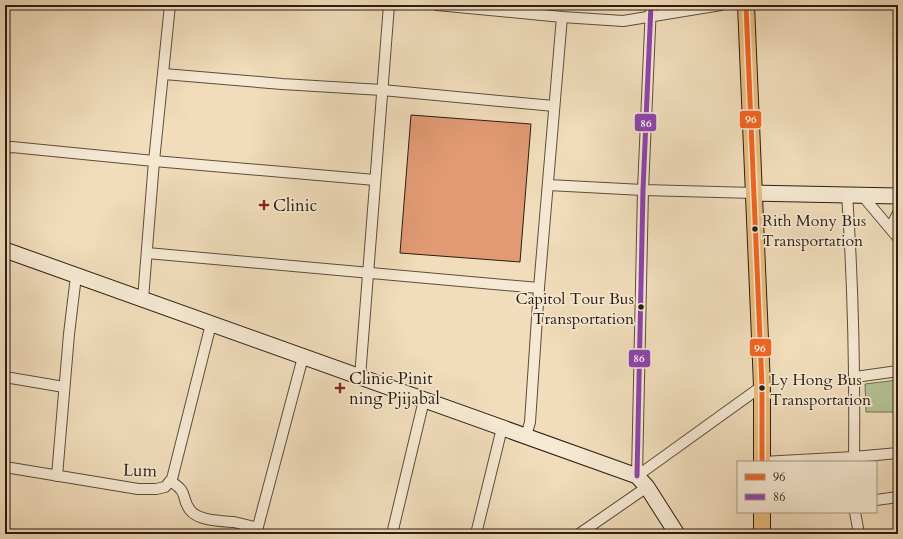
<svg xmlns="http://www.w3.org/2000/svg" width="903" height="539" font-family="Cardo,serif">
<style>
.green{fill:#b4c294;stroke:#707054}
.building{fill:#e19a74;stroke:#2c1d13}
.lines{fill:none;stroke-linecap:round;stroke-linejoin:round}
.street-casing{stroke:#5d4d3d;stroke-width:12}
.secondary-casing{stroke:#2c1d13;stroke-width:17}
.primary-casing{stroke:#2c1d13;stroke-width:18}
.street{stroke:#f6e9d3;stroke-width:10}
.secondary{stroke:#f6e9d3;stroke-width:15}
.primary{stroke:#e8be7e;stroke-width:16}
.bus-1-casing{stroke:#f6e9d3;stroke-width:8}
.bus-2-casing{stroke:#f6e9d3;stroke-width:8}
.bus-1{stroke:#f26522;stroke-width:5}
.bus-2{stroke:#8e44ad;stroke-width:5}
.poi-dot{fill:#8f2418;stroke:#f6e9d3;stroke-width:1.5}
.bus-dot{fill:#2c1d13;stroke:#f6e9d3;stroke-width:1.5}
.labels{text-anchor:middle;stroke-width:3.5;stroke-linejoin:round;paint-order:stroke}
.bus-label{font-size:16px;fill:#2c1d13;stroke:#f6e9d3;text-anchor:start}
.poi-label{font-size:17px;fill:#2c1d13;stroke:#f6e9d3;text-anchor:start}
.street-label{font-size:17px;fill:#2c1d13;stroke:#f6e9d3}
.line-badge{stroke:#f6e9d3;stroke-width:1.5}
.badge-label{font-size:11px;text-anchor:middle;font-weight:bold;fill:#fff}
</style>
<rect width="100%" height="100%" fill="#f1ddbb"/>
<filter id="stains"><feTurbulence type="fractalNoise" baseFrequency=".005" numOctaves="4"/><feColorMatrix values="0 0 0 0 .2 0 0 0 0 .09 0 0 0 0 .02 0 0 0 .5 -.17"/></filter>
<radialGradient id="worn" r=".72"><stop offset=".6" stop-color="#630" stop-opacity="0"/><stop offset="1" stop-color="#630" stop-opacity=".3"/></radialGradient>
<path class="green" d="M898,380v32h-32l-1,-28z"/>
<path class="building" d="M411,115l120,9 -11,138 -120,-9z"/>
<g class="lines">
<g class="street-casing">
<g id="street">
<path d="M437,5l125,12 61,4 98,-16"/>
<path d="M164,74l118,10 100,6 172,16"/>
<path d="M5,148l7,-1 142,14 221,19"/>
<path d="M548,185l95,5 111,3"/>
<path d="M847,194c6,88 8,175 7,263"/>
<path d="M861,194l37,44"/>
<path d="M890,228l8,-15"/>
<path d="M147,253l392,35"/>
<path d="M143,299l11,-138 16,-156"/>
<path d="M5,377l59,10"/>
<path d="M360,377l29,-372"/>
<path d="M855,377l43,-6"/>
<path d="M526,436l4,-14 9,-134 23,-271"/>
<path d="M762,462l92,-5 44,-4"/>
<path d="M5,467l133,22h18l9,-2 7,-8 39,-155"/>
<path d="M57,476l12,-142 7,-58"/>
<path d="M637,476l6,-286 8,-185"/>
<path d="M637,476l125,-90"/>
<path d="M170,481c20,12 10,16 20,29 8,11 32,11 44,12 8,2 16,4 24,6"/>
<path d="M876,500l22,-3"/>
<path d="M855,512l4,22"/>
<path d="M256,534l47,-177"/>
<path d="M392,534l32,-134"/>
<path d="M476,534l26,-106"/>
<path d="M579,534l68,-47"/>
</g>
</g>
<g class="secondary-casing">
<g id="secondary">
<path d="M754,193l144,3"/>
<path d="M5,250l632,226 10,11 30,47"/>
</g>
</g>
<g class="primary-casing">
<g id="primary">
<path d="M746,5l16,381v76"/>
<path d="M762,512v22"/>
</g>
</g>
<use href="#street" class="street"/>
<use href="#secondary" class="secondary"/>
<use href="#primary" class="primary"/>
<g class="bus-1-casing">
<path id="bus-1" d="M746,5l16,381v76"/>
</g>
<g class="bus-2-casing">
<path id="bus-2" d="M637,476l6,-286 8,-185"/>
</g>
<use href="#bus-1" class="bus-1"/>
<use href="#bus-2" class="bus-2"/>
</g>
<g class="poi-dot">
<path d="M262 199h4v4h4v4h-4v4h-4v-4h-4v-4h4z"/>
<path d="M338 382h4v4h4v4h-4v4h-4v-4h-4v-4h4z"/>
</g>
<g class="bus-dot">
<circle cx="755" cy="229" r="3.5"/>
<circle cx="641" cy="307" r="3.5"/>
<circle cx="762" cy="388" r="3.5"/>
</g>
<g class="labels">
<g class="bus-label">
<text x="762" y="226">Rith Mony Bus<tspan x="762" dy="20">Transportation</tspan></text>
<text x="634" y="304" text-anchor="end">Capitol Tour Bus<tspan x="634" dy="20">Transportation</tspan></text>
<text x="770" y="385">Ly Hong Bus<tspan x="770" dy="20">Transportation</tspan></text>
</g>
<g class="poi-label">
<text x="273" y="211">Clinic</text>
<text x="349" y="384">Clinic Pinit<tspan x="349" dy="20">ning Pjijabal</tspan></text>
</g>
<g class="street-label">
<text transform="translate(140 470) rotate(2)" y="6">Lum</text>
</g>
</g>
<g class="line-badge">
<rect x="739" y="110" width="23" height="19" rx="4" fill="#f26522"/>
<rect x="634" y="113" width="23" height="19" rx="4" fill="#8e44ad"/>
<rect x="749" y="338" width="23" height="19" rx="4" fill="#f26522"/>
<rect x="628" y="349" width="23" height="19" rx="4" fill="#8e44ad"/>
</g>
<g class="badge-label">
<text x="751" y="123">96</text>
<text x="646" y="127">86</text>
<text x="760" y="352">96</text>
<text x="639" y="362">86</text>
</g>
<rect width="903" height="539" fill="none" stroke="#f1ddbb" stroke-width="20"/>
<rect x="6" y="6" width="891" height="527" fill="none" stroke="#2c1d13" stroke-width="2"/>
<rect x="10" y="10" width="883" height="519" fill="none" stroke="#2c1d13"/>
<rect x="737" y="461" width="140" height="52" fill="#f6e9d3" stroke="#a59786"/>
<rect x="745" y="474" width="20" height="6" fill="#f26522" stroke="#a59786"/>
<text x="773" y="481" font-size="12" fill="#2c1d13">96</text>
<rect x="745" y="494" width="20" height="6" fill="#8e44ad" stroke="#a59786"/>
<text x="773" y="501" font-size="12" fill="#2c1d13">86</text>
<rect width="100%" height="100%" filter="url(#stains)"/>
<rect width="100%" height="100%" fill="url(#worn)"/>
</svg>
